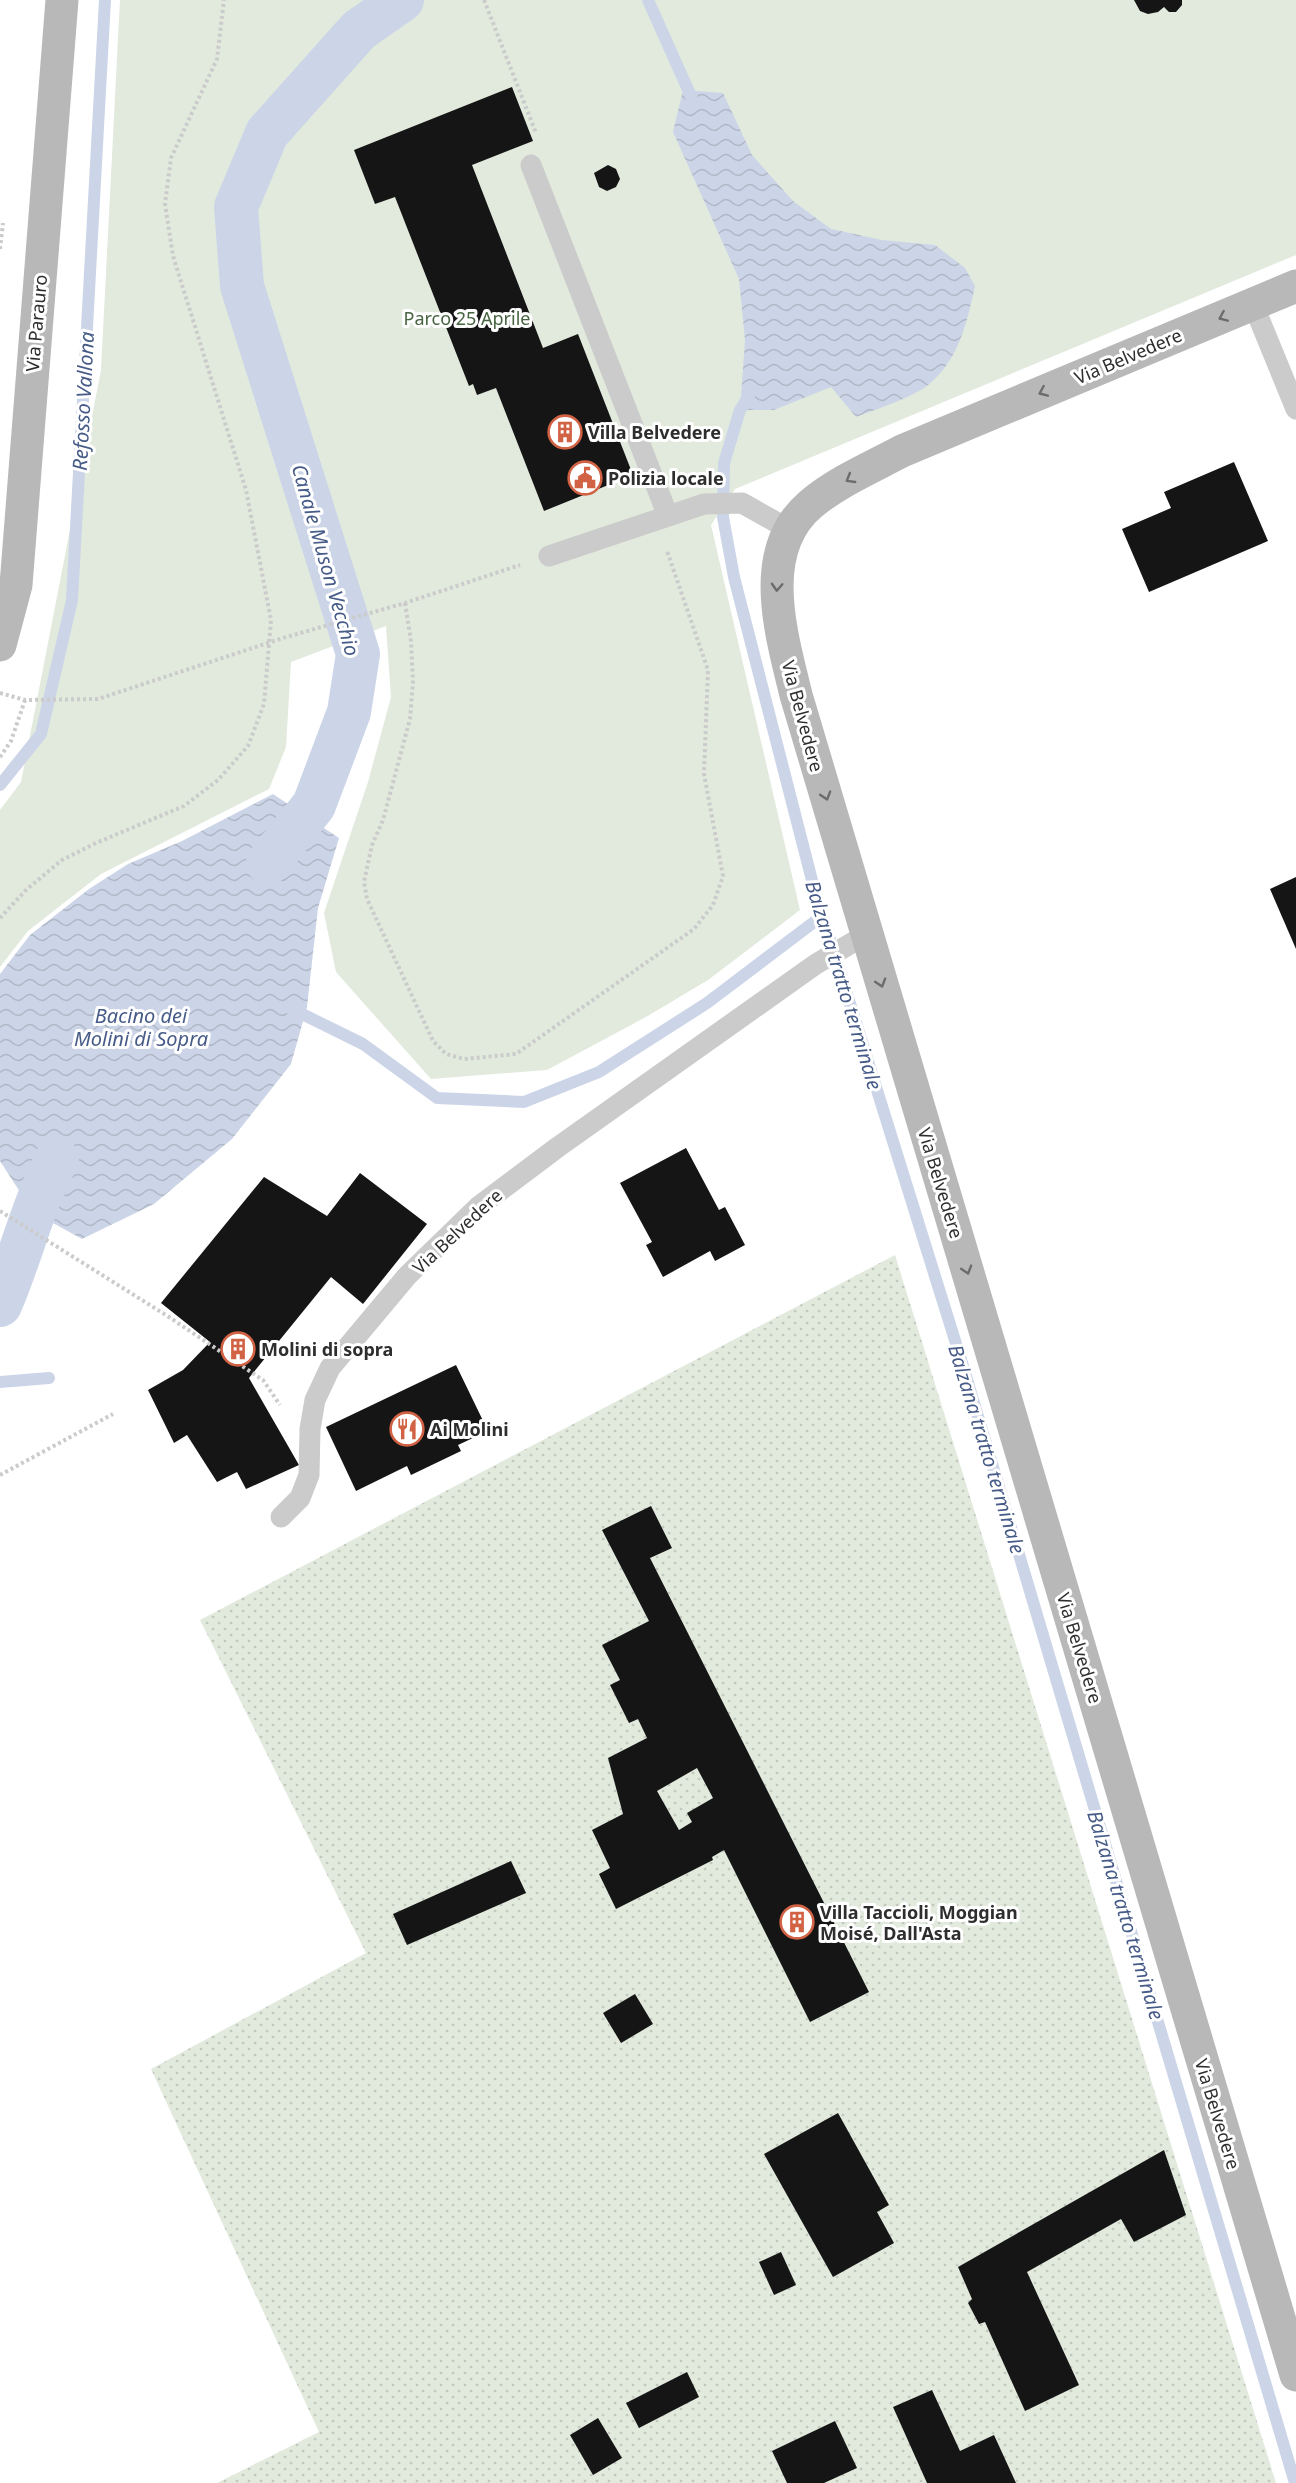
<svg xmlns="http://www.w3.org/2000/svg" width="1296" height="2483" font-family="'Noto Sans',sans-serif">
	<defs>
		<pattern id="garden-dots" width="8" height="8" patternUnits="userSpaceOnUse" patternTransform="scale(1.5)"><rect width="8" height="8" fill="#e1eadd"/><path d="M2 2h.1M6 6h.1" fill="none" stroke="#c1c9be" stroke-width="1.8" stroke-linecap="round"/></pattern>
		<pattern id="water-waves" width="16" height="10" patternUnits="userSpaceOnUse" patternTransform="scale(1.5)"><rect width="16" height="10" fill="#ccd5e7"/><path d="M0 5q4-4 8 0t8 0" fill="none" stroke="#b0b7c6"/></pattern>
	</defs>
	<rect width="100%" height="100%" fill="#fff"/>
	<polygon fill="#e1eadd" points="120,0 1296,0 1296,255 735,489 711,525 800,910 708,980 646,1017 547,1070 431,1079 336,972 324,913 368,782 391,697 386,626 291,662 286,747 269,789 101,874 28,931 0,967 0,810 21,782 101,370"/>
	<polygon fill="url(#garden-dots)" points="895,1255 1276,2483 217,2483 319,2432 151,2069 366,1953 200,1620"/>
	<g fill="url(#water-waves)">
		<path d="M 683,90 L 723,93 L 752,155 L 793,201 L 831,229 L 882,240 L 935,245 L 965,268 L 975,286 C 967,322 959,360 928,385 C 912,398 876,409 856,417 L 831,387 L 774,410 L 740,410 L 745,340 L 739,279 L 673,132 Z"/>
		<polygon points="273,794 339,838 318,908 307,1007 291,1064 232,1139 154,1204 82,1239 33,1212 0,1161 0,974 30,935 89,889 128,864 182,841"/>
	</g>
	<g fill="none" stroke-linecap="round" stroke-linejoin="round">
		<g stroke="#ccd5e7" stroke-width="12">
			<polyline points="648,0 694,103"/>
			<polyline points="749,396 740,410 724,463 723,517 734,577 814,888 963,1366 1295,2483"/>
			<polyline points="0,785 41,734 72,600 105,0"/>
			<polyline points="290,1008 363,1044 437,1098 524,1102 599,1072 707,1003 822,916"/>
			<polyline points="0,1382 49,1378"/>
		</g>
		<g stroke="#ccd5e7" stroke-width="44">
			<polyline points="268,863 314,805 349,712 358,654 242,286 236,207 267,133 359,30 402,0"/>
			<path d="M 0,1305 C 21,1257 32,1206 57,1159"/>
		</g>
	</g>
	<g fill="#151515" fill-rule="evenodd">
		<polygon points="1134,0 1182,0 1182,5 1176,12 1169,12 1164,7 1158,12 1148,14 1140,11"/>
		<polygon points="512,87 533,141 472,165 543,348 578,334 633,475 544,511 496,388 477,395 473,384 469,386 395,197 375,204 354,150"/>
		<polygon points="608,165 616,169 620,179 616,187 607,191 599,187 594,173"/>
		<polygon points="1234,462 1268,541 1149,592 1122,529 1171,508 1164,492"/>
		<polygon points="1296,877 1296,949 1270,889"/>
		<polygon points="686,1148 719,1210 725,1207 745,1245 715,1261 710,1251 663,1277 646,1245 652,1242 620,1183"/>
		<polygon points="360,1173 427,1224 363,1304 331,1277 249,1378 299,1465 246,1489 237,1472 217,1482 187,1435 174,1443 148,1390 183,1370 210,1342 161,1303 264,1177 327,1216"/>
		<polygon points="456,1365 488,1431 458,1445 461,1451 411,1475 407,1466 356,1491 326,1427"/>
		<path d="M 651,1506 L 672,1548 L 650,1558 L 869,1992 L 810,2022 L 724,1850 L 712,1857 L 713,1860 L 616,1909 L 599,1874 L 610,1868 L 592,1830 L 623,1814 L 608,1758 L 647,1738 L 638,1719 L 629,1723 L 610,1685 L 620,1680 L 602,1645 L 649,1621 L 602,1530 ZM 697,1768 L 713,1798 L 687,1813 L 692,1822 L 679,1830 L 657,1791 Z"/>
		<polygon points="511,1861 526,1893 407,1945 393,1914"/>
		<polygon points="635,1994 653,2024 621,2043 603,2013"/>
		<polygon points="838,2113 889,2205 877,2212 894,2243 833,2277 764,2154"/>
		<polygon points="1164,2150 1186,2215 1134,2242 1121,2219 1027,2272 1079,2385 1025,2411 985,2322 979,2324 968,2303 972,2299 958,2267"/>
		<polygon points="781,2252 796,2285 774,2295 759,2262"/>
		<polygon points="687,2372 699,2397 639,2428 626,2403"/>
		<polygon points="932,2390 960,2451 994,2435 1016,2483 927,2483 893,2407"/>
		<polygon points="598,2418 622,2458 593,2475 570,2435"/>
		<polygon points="835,2421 857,2468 824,2483 787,2483 772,2451"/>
	</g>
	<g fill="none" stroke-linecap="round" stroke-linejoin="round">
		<g stroke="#cbcbcb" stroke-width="4" stroke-dasharray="3 3" stroke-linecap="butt">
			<polyline points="484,0 536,133"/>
			<polyline points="0,249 3,223"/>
			<polyline points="405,603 411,641 413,682 410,719 383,820 372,845 364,882 367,899 433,1041 446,1054 464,1059 516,1054 694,929 713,905 723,876 704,774 708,670 667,551"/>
			<polyline points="0,693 25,700 98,699 283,638 405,603 520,565"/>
			<polyline points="0,757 11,741 25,700"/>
			<polyline points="0,918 26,890 62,860 96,843 184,806 218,780 248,746 264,704 271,620 246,490 173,256 165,204 171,158 217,59 224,0"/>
			<polyline points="0,1211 169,1317 263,1380 280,1405"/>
			<polyline points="0,1475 113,1414"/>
		</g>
		<g stroke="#cbcbcb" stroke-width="21">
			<polyline points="531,165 668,516"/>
			<polyline points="1253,304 1296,409"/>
			<polyline points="549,556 704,504 742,503 790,530"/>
			<polyline points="281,1517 300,1498 309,1475 310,1429 315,1400 330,1368 407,1276 478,1207 558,1147 816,964 867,934"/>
		</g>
		<g stroke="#b8b8b8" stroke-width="33">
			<path d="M 1296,286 L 902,451 C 872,467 837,482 811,504 C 755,551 782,636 796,695 L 1296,2375"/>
			<polyline points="0,645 16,585 62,0"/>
		</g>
	</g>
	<defs><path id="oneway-chevron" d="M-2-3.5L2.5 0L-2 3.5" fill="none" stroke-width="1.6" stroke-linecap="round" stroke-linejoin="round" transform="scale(1.5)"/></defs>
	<g stroke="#6c6c6c">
		<use href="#oneway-chevron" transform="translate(1223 317) rotate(157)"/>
		<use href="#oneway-chevron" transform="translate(1043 392) rotate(157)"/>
		<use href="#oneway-chevron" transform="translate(850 479) rotate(149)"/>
		<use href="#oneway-chevron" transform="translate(777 587) rotate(93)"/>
		<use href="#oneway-chevron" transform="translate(826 796) rotate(73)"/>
		<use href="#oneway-chevron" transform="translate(881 983) rotate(73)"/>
		<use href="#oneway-chevron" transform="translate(967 1270) rotate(73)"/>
	</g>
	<defs>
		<g id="building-ring" transform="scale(1.725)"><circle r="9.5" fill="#fff" stroke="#d16244" stroke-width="1.5"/><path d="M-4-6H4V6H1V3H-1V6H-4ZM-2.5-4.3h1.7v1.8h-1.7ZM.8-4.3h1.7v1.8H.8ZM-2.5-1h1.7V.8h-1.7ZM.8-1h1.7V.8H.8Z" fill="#d16244"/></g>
		<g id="civic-ring" transform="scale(1.725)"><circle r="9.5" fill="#fff" stroke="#d16244" stroke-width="1.5"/><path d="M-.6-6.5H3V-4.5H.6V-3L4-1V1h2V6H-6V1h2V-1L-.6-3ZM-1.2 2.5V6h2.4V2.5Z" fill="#d16244"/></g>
		<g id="restaurant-ring" transform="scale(1.725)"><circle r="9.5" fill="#fff" stroke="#d16244" stroke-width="1.5"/><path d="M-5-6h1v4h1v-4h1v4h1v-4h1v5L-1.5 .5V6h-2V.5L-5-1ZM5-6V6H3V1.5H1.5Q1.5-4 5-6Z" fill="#d16244"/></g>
	</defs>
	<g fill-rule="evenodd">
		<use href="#building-ring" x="565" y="432"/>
		<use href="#civic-ring" x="585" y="478"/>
		<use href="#building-ring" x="238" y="1349"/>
		<use href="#restaurant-ring" x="407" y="1429"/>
		<use href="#building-ring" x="797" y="1922"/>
	</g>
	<g text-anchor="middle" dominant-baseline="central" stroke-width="6" stroke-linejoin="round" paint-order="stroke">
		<g font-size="18" fill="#476541" stroke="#fff">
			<text x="467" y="318">Parco 25 Aprile</text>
		</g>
		<g font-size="18" fill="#2e2e2e" stroke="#fff">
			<text transform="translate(36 323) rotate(-85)">Via Parauro</text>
			<text transform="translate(1128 356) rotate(-23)">Via Belvedere</text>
			<text transform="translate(803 716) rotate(75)">Via Belvedere</text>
			<text transform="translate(941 1183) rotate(73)">Via Belvedere</text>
			<text transform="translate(457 1231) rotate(-43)">Via Belvedere</text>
			<text transform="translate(1080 1648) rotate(73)">Via Belvedere</text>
			<text transform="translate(1218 2114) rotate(73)">Via Belvedere</text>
		</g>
		<g font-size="18" font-weight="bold" fill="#2e2e2e" stroke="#fff" text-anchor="start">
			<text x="588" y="432">Villa Belvedere</text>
			<text x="608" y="478">Polizia locale</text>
			<text x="261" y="1349">Molini di sopra</text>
			<text x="430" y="1429">Ai Molini</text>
			<text x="820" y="1912">Villa Taccioli, Moggian<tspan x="820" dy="21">Moisé, Dall'Asta</tspan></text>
		</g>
		<g font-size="20" font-style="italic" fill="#465b87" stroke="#fff">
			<text transform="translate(83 401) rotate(-87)">Refosso Vallona</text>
			<text transform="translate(326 560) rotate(74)">Canale Muson Vecchio</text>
			<text transform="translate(844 985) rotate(73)">Balzana tratto terminale</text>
			<text x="141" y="1015">Bacino dei<tspan x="141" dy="23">Molini di Sopra</tspan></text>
			<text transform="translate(987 1449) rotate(73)">Balzana tratto terminale</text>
			<text transform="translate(1126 1915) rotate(73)">Balzana tratto terminale</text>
		</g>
	</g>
</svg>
